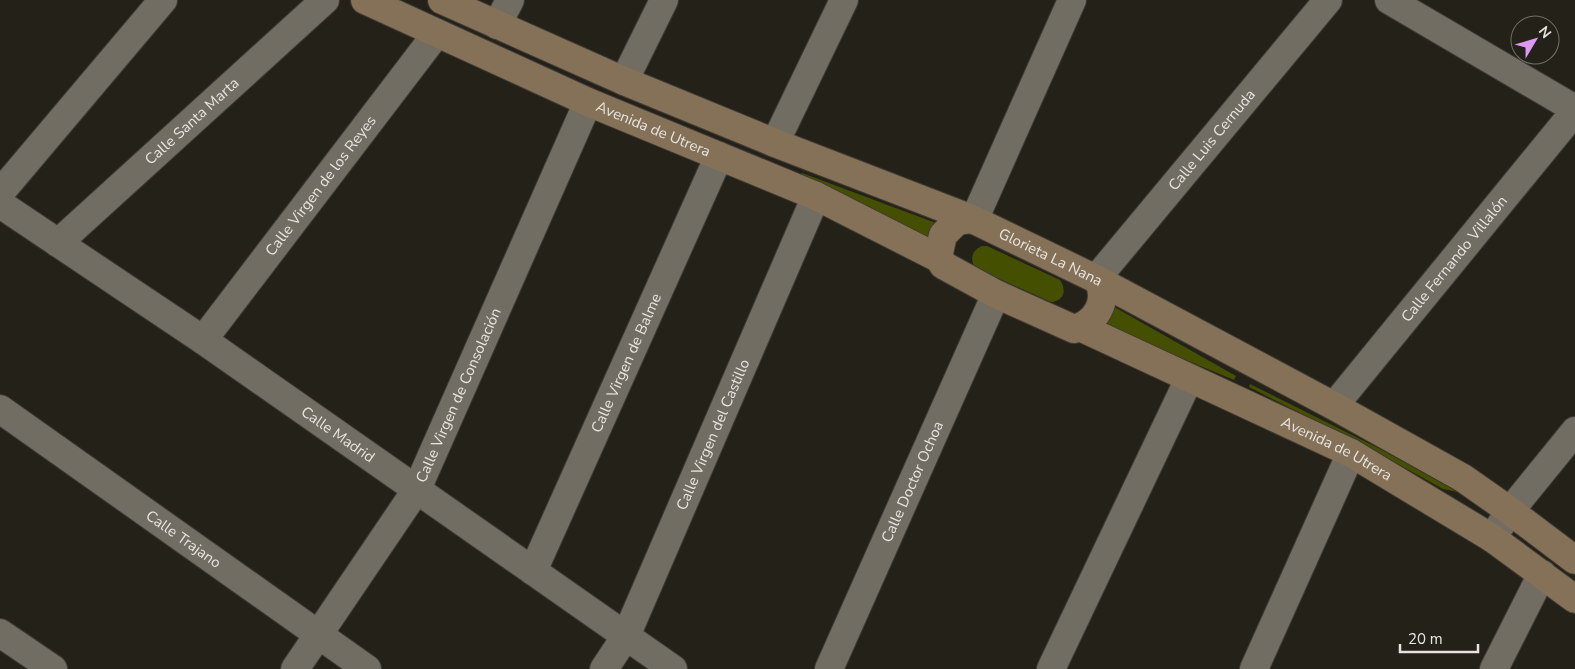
<svg xmlns="http://www.w3.org/2000/svg" width="1575" height="669" font-family="'Nunito Sans',sans-serif">
	<rect width="100%" height="100%" fill="#242119"/>
	<g fill="#454f02">
		<polygon points="802,173 936,223 926,241 800,179"/>
		<path d="M 982,246 L 987,246 L 1060,280 C 1067,290 1064,301 1051,302 L 975,268 C 970,259 971,251 982,246 Z"/>
		<polygon points="1109,304 1236,376 1234,380 1099,324"/>
		<polygon points="1250,384 1382,450 1458,492 1443,489 1380,454 1249,387"/>
	</g>
	<g fill="none" stroke-linecap="round" stroke-linejoin="round">
		<g stroke="#3e3b34" stroke-width="30">
			<g id="street">
				<polyline points="1389,0 1575,109"/>
				<polyline points="497,25 510,0"/>
				<polyline points="624,81 664,0"/>
				<polyline points="775,143 844,0"/>
				<polyline points="0,193 163,0"/>
				<path id="s1" d="M 0,204 L 203,340 L 673,669"/>
				<polyline points="974,220 1072,0"/>
				<path id="s2" d="M 58,243 L 325,0"/>
				<path id="s3" d="M 1096,279 L 1328,0"/>
				<path id="s4" d="M 203,340 L 437,33"/>
				<path id="s5" d="M 1334,406 L 1575,111"/>
				<path id="s6" d="M 0,409 L 367,669"/>
				<polyline points="1492,538 1510,511 1575,431"/>
				<path id="s7" d="M 533,571 L 719,156"/>
				<polyline points="0,633 53,669"/>
				<path id="s8" d="M 295,669 L 417,489 L 588,102"/>
				<path id="s9" d="M 604,669 L 626,636 L 816,196"/>
				<path id="s10" d="M 829,669 L 996,294"/>
				<polyline points="1051,669 1189,379"/>
				<polyline points="1254,669 1351,453"/>
				<polyline points="1494,669 1542,574"/>
			</g>
		</g>
		<g stroke="#3e3b34" stroke-width="30">
			<g id="secondary">
				<path id="s11" d="M 365,0 L 588,102 L 816,196 L 940,259"/>
				<path id="s12" d="M 442,0 L 624,81 L 775,143 L 972,219 L 1096,279 L 1334,406 L 1463,478 L 1510,511 L 1575,560"/>
				<path d="M 972,219 L 958,221 L 953,225 L 943,235 L 939,253 L 940,259 L 943,265 L 996,294 L 1074,329 C 1096,323 1109,301 1098,280"/>
				<path id="s13" d="M 1080,327 L 1351,453 L 1492,538 L 1575,599"/>
			</g>
		</g>
		<use href="#street" stroke="#716d63" stroke-width="28"/>
		<use href="#secondary" stroke="#847157" stroke-width="28"/>
	</g>
	<g text-anchor="middle" dominant-baseline="central" stroke-width="5" stroke-linejoin="round" paint-order="stroke">
		<g font-size="15" fill="#e7e4df" stroke="#242119">
			<text stroke="none"><textPath href="#s2" startOffset="181">Calle Santa Marta</textPath></text>
			<text stroke="none"><textPath href="#s11" startOffset="316">Avenida de Utrera</textPath></text>
			<text stroke="none"><textPath href="#s3" startOffset="181">Calle Luis Cernuda</textPath></text>
			<text stroke="none"><textPath href="#s4" startOffset="194">Calle Virgen de los Reyes</textPath></text>
			<text stroke="none"><textPath href="#s5" startOffset="190">Calle Fernando Villalón</textPath></text>
			<text stroke="none"><textPath href="#s12" startOffset="661">Glorieta La Nana</textPath></text>
			<text stroke="none"><textPath href="#s7" startOffset="228">Calle Virgen de Balme</textPath></text>
			<text stroke="none"><textPath href="#s8" startOffset="320">Calle Virgen de Consolación</textPath></text>
			<text stroke="none"><textPath href="#s1" startOffset="409">Calle Madrid</textPath></text>
			<text stroke="none"><textPath href="#s9" startOffset="259">Calle Virgen del Castillo</textPath></text>
			<text stroke="none"><textPath href="#s13" startOffset="284">Avenida de Utrera</textPath></text>
			<text stroke="none"><textPath href="#s10" startOffset="205">Calle Doctor Ochoa</textPath></text>
			<text stroke="none"><textPath href="#s6" startOffset="225">Calle Trajano</textPath></text>
		</g>
	</g>
	<g transform="translate(1535 40) rotate(52)"><circle r="24" fill="#242119" stroke="#726f68"/>
	<path d="M0-4L9 19L0 12L-9 19Z" fill="#dc99f4"/>
	<text y="-8" font-size="14" font-weight="bold" text-anchor="middle" fill="#e7e4df">N</text>
	</g>
	<path d="M1400 644v8h78v-8" fill="none" stroke="#e7e4df" stroke-width="2.5"/>
	<text x="1408" y="644" font-size="15" fill="#e7e4df" stroke="#242119" stroke-width="4" paint-order="stroke">20 m</text>
</svg>
